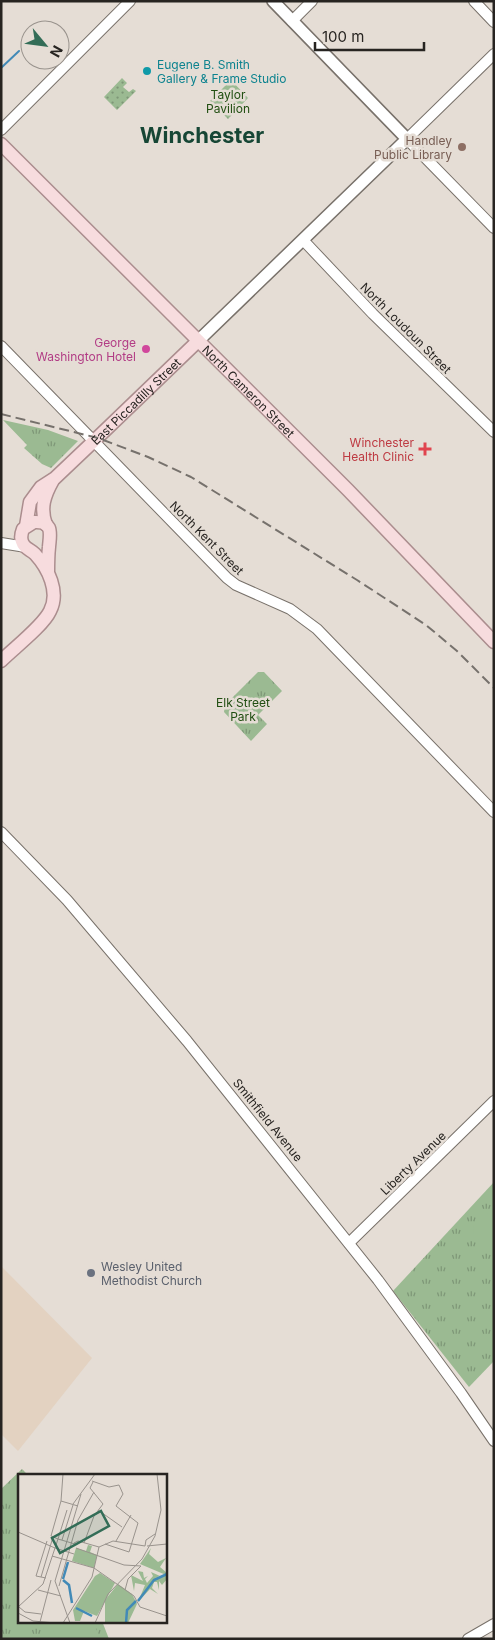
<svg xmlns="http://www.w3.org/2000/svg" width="495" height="1640" font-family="Inter,sans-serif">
	<defs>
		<pattern id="grass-dots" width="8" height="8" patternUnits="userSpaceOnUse" patternTransform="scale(1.25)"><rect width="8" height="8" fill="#9bba92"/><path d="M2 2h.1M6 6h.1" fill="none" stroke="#7e9777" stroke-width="1.8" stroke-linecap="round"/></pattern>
		<pattern id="park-tufts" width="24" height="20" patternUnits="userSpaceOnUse" patternTransform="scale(1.25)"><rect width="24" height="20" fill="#9bba92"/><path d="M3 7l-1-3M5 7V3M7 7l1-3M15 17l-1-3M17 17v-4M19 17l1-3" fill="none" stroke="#7e9777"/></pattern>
	</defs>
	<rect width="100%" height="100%" fill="#e5ddd5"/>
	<polygon fill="#e3d2c1" points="1,1266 92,1358 18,1451 1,1434"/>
	<polygon fill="url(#grass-dots)" points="122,78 127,83 123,87 129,92 133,89 136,91 117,110 104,97"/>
	<g fill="url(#park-tufts)">
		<polygon points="231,80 248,98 228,119 210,101"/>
		<polygon points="3,420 48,430 78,441 51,468 42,464 24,448 27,445"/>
		<polygon points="258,672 264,672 282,691 258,715 267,724 251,741 224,712 225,705"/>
		<polygon points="494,1182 494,1361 469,1387 393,1291"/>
		<polygon points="22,1469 28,1475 19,1475 19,1621 102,1621 109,1639 1,1639 1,1489"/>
	</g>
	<g fill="#9bba92">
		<polygon points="494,1208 494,1258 473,1233 474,1225"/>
		<polygon points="49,1621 93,1621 100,1638 57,1639"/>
	</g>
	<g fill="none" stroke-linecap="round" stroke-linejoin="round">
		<polyline stroke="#428ab7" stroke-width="2" points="1,68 19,51"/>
		<g stroke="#78716a" stroke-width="12">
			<g id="tertiary">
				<polyline points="474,1 494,22"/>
				<polyline points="292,21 312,1"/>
				<polyline points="494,54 407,139 494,228"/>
				<polyline points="1,130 130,1"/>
				<polyline points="303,240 373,314 494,432"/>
				<polyline points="1,346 227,578 236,585 290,609 317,629 494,812"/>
				<polyline points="1,543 26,547"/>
				<polyline points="1,832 67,900 187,1041 378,1280 461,1393 494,1441"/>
				<polyline points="349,1243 494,1101"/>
				<polyline points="468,1639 494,1624"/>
			</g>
		</g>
		<g stroke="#78716a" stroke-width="14">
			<polyline id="secondary" points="198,341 407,139 273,1"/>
		</g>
		<g stroke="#ab8d8e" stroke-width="15">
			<g id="primary">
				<path id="s1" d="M 1,144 L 348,490 L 494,642"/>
				<path d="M 46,525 C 40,508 44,496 53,480"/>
				<path id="s2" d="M 26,526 L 30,502 L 41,487 L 55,478 L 94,441 L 198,341"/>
				<path d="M 1,661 C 14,648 43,626 50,611 C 60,592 48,568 35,554 C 31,550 26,549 23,544 C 20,539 21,534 23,529 L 34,522 C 54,521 50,534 49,547 C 48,556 48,564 48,573"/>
			</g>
		</g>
		<use href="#tertiary" stroke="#fff" stroke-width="10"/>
		<use href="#secondary" stroke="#fff" stroke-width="11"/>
		<use href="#primary" stroke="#f7dcde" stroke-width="12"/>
		<polyline stroke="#76716c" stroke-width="2" stroke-dasharray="10 5" stroke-linecap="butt" points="1,414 98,438 148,457 191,477 357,580 426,625 457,651 494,688"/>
	</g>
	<circle fill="#0f9aa8" stroke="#e5ddd5" stroke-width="2" cx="147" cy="71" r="5"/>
	<circle fill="#8d6e63" stroke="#e5ddd5" stroke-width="2" cx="462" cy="147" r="5"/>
	<circle fill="#d1479c" stroke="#e5ddd5" stroke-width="2" cx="146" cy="349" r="5"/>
	<path fill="#e0444e" stroke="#e5ddd5" stroke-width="2" d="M422.5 441.5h5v5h5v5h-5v5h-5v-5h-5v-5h5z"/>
	<circle fill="#6b7280" stroke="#e5ddd5" stroke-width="2" cx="91" cy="1273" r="5"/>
	<g text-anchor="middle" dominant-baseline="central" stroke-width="5" stroke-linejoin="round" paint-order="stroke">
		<g font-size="12" fill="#0d838f" stroke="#e5ddd5" text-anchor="start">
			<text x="157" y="64">Eugene B. Smith<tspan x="157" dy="14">Gallery &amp; Frame Studio</tspan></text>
		</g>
		<g font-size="12" fill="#204e11" stroke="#e5ddd5">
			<text x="228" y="94">Taylor<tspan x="228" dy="14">Pavilion</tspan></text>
			<text x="243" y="702">Elk Street<tspan x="243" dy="14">Park</tspan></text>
		</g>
		<g font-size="12" fill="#785e54" stroke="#e5ddd5" text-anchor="end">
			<text x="452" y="140">Handley<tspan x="452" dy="14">Public Library</tspan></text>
		</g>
		<g font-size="12" fill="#272421" stroke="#e5ddd5">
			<text transform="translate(406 328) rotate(45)">North Loudoun Street</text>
			<text stroke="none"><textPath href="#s1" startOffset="350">North Cameron Street</textPath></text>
			<text stroke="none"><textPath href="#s2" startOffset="171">East Piccadilly Street</textPath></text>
			<text transform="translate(207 538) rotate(45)">North Kent Street</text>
			<text transform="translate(268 1120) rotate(51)">Smithfield Avenue</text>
			<text transform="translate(413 1163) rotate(-44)">Liberty Avenue</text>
		</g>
		<g font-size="12" fill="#b23c85" stroke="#e5ddd5" text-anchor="end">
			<text x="136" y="342">George<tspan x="136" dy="14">Washington Hotel</tspan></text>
		</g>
		<g font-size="12" fill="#be3a42" stroke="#e5ddd5" text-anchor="end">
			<text x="414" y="442">Winchester<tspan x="414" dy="14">Health Clinic</tspan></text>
		</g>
		<g font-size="12" fill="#5b616d" stroke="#e5ddd5" text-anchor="start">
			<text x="101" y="1266">Wesley United<tspan x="101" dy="14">Methodist Church</tspan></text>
		</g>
		<g font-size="22" font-weight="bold" fill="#164635" stroke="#e5ddd5">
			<text x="202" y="135">Winchester</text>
		</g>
	</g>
	<g transform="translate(18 1474)">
		<rect width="149" height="149" fill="#e5ddd5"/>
		<path d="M 100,110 L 114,120 L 119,130 L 110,149 L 87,149 L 87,126 Z" fill="#9bba92"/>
		<path d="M 133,74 L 131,80 L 140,88 L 148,84 L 142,93 L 149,99 L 149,105 L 144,111 L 141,107 L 141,116 L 139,108 L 136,108 L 134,114 L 140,120 L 132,115 L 120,128 L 127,111 L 117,109 L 116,117 L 113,101 L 125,107 L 120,97 L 125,98 L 126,104 L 130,102 L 127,105 L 129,109 L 135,102 L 133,98 L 142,102 L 137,104 L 148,101 L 122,90 Z" fill="#9bba92"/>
		<path d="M 70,71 L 74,72 L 72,78 L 79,81 L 76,94 L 54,87 L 58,74 L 68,77 Z" fill="#9bba92"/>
		<path d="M 82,99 L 97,109 L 79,142 L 66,137 L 62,147 L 57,147 L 55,136 L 77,102 Z" fill="#9bba92"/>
		<path fill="none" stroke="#428ab7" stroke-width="2.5" d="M 45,105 L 50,88M 45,106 L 51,111 L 54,129M 120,127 L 136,106 L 149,100M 58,134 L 74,142M 108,149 L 109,136 L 118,127"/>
		<path fill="none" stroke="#99938d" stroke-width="1" d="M 45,0 L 43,27 L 60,32M 74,7 L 91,13 L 101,11 L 105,20 L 98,32 L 120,49 L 111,78 L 87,70M 43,27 L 33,62 L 40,65 L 49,36M 55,30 L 77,0M 80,36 L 104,53M 0,58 L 37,74M 44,66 L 55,31M 98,67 L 113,41M 56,69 L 60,67 L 81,73 L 95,67 L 127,72M 66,69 L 76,42 L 85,30 L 72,14 L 75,8M 127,72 L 128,66 L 137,60M 129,72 L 149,70M 37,74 L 56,80M 58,74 L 106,91 L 123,92M 34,82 L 76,94 L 116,122 L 122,133 L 149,142M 23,103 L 35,63M 28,104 L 18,102 L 29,67M 37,107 L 63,20M 37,107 L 52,149M 41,112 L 60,46 L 76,18M 20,116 L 43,122M 107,116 L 110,105 L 123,92M 0,133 L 25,110 L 40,65 L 57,70M 1,133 L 7,138 L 23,140M 0,139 L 15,147 L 38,149M 22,148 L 33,106M 45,149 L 74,103 L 81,73M 77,149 L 90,120 L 124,85 L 137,62 L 143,36 L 139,0"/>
		<path fill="#336d57" fill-opacity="0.15" stroke="#336d57" stroke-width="2.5" d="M 83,37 L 91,52 L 42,79 L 34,64 Z"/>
		<rect width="149" height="149" fill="none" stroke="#272421" stroke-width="2.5"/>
	</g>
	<rect width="495" height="1640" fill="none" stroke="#272421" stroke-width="5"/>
	<g transform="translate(45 45) rotate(119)"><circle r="24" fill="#e5ddd5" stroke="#99938d"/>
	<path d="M0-4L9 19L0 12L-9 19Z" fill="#336d57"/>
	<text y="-8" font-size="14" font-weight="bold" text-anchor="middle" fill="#272421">N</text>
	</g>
	<path d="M315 42v8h109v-8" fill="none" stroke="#272421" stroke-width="2.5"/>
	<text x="322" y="42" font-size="15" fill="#272421" stroke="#e5ddd5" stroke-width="4" paint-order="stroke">100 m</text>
</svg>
